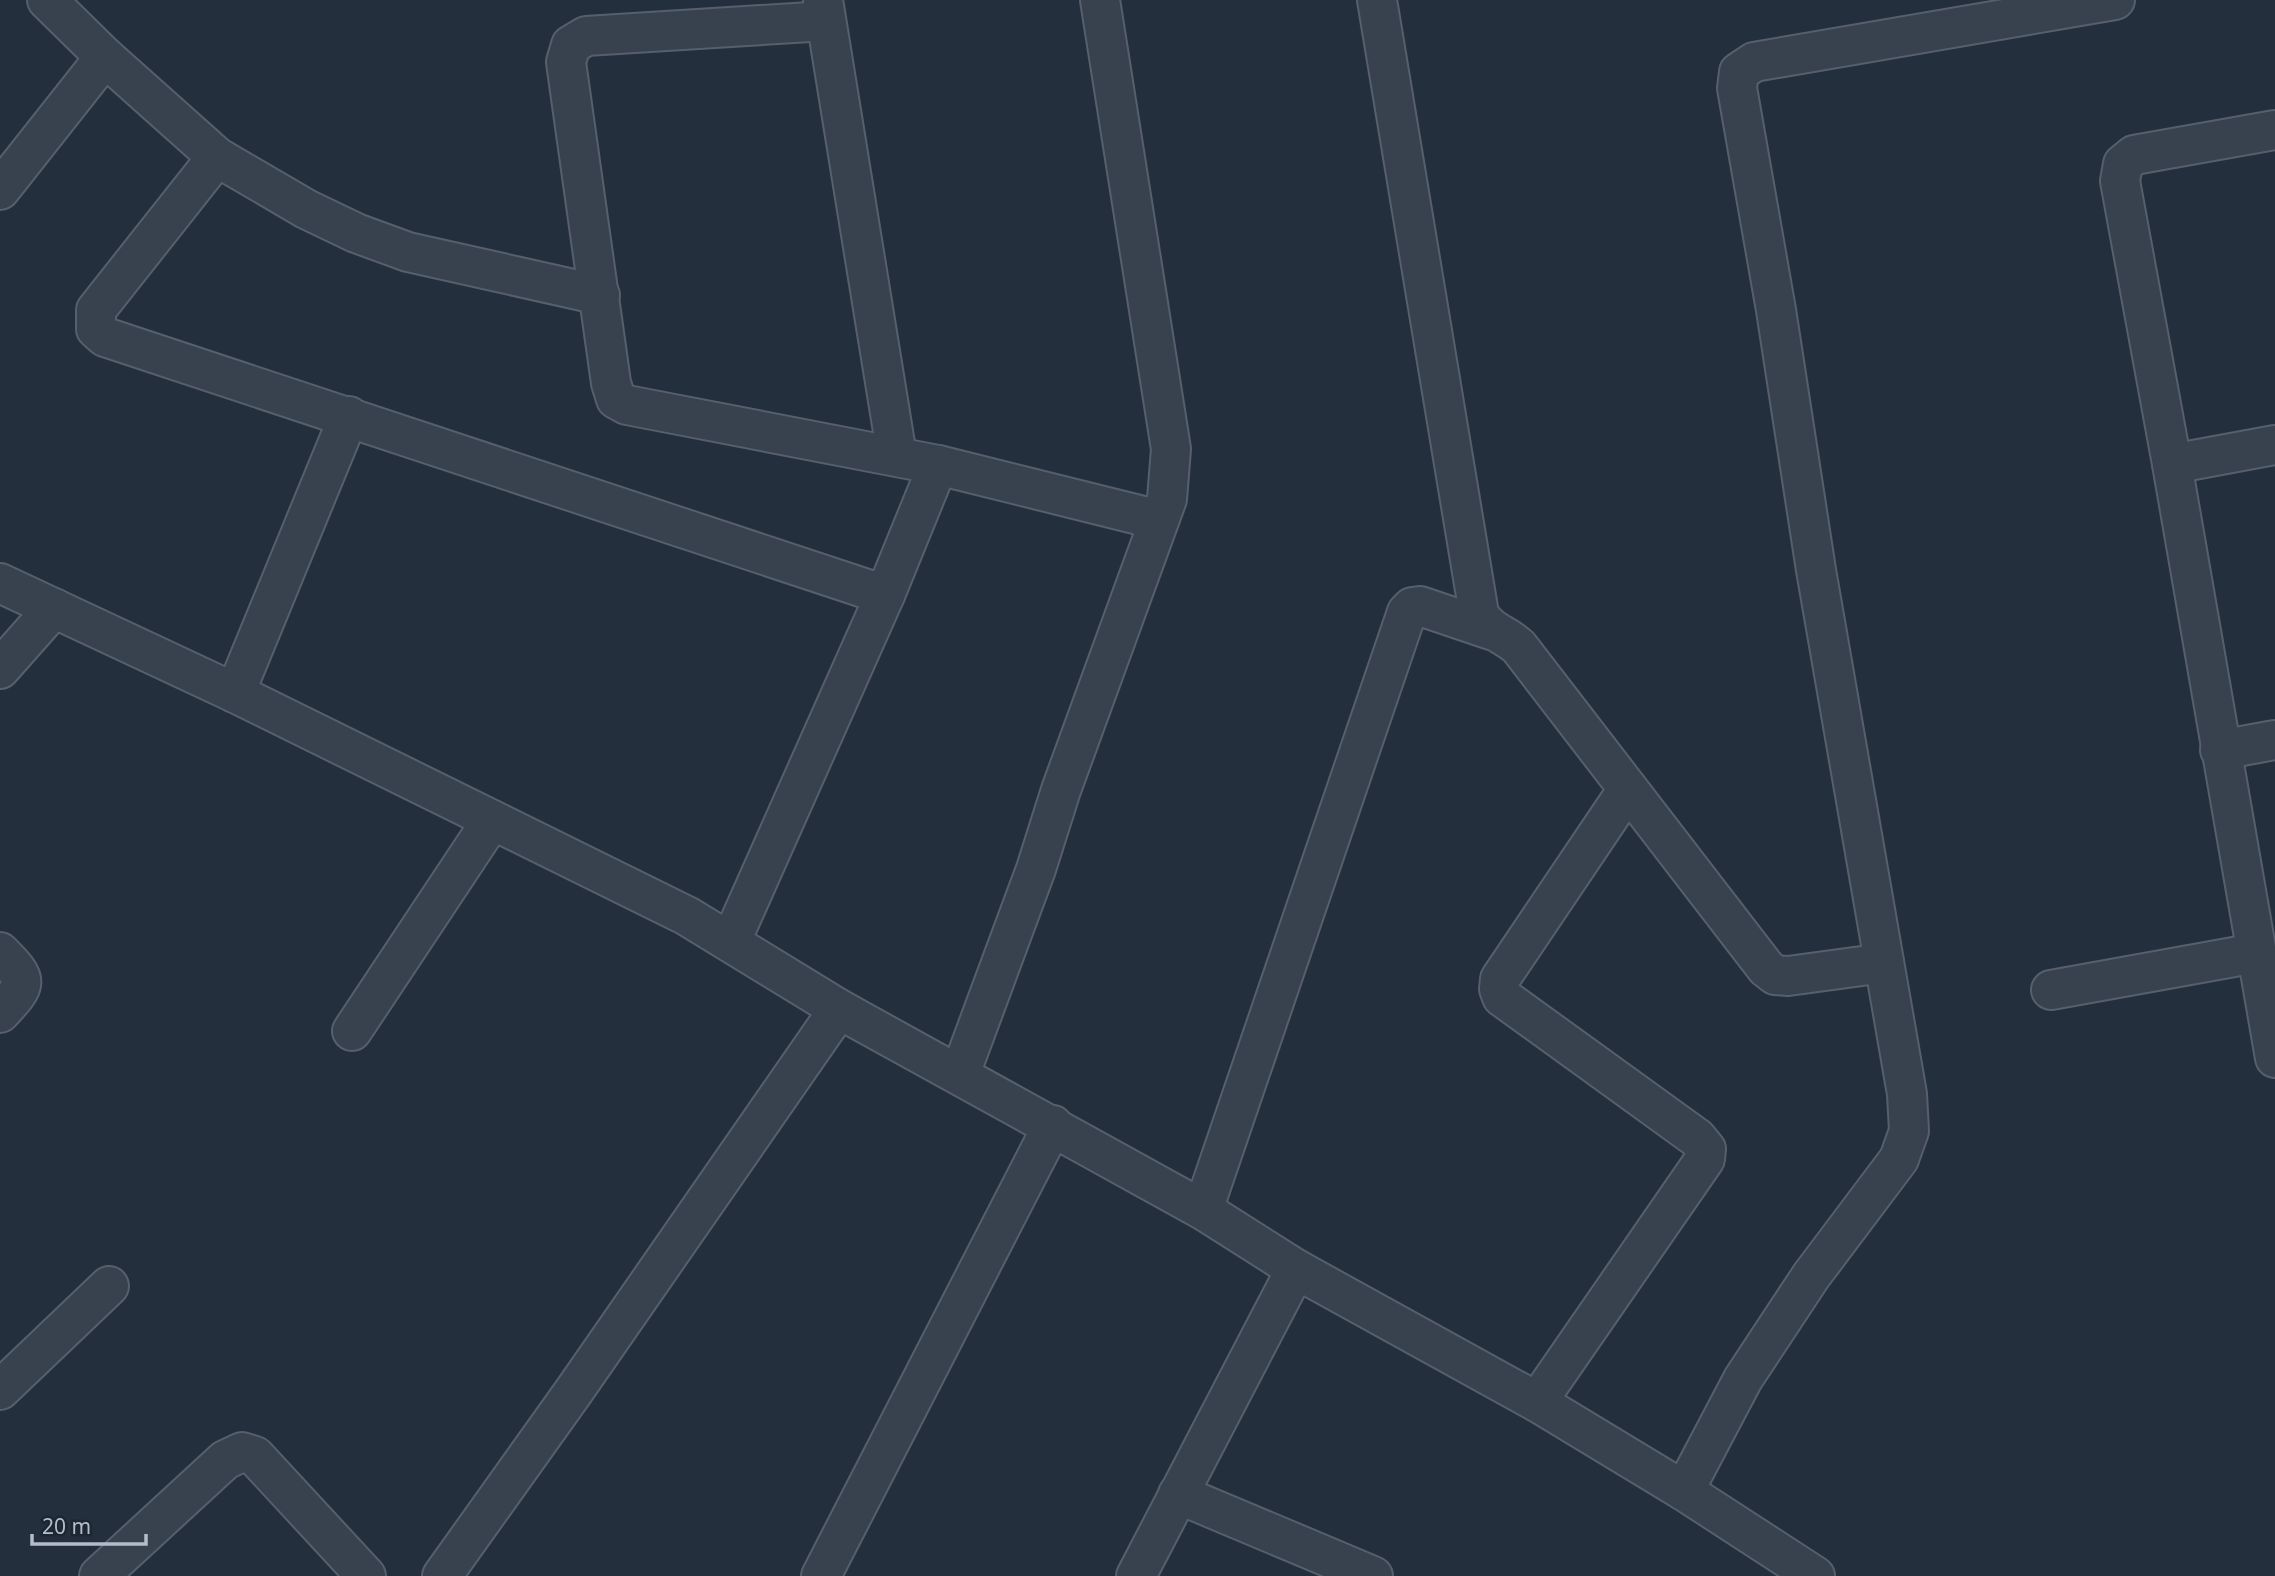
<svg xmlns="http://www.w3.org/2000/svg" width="2275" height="1576" font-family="'Noto Sans',sans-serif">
	<rect width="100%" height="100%" fill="#242f3e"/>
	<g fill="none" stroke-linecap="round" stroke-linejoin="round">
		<g stroke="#565f6c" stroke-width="42">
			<g id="minor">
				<polyline points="47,0 105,57 217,157 306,209 356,233 408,252 600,295"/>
				<polyline points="823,0 897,456"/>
				<path d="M 1377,0 L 1479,614 C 1490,633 1504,633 1519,647 L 1766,968 L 1775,975 L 1788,976 L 1884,963"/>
				<polyline points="826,21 586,36 571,45 566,62 611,383 616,399 627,405 938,465 1159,520"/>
				<polyline points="2275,130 2134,155 2123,164 2120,181 2172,464 2275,1058"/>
				<polyline points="217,157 96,310 96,329 105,337 885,595"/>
				<polyline points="0,190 105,57"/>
				<polyline points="2172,464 2275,445"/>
				<polyline points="0,583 235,693 687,916 839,1009 1203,1210 1296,1269 1537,1402 1684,1491 1815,1576"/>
				<polyline points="0,669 54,608"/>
				<polyline points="235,693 349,416"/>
				<polyline points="2220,750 2275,740"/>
				<polyline points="731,941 885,595 938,465"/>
				<path d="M 0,952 C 29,981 28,983 0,1013"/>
				<polyline points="2051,990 2256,953"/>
				<polyline points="352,1031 492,820"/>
				<polyline points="960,1074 1036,869 1061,790 1167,499 1171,449 1100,0"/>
				<polyline points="1203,1210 1407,612 1412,607 1420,606 1491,630"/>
				<polyline points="0,1390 109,1286"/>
				<polyline points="1537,1402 1705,1159 1706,1149 1697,1138 1502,997 1499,989 1500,979 1628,789"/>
				<polyline points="1684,1491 1743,1379 1811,1276 1899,1159 1909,1131 1907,1094 1816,570 1776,310 1737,88 1739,72 1754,62 2115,0"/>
				<polyline points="1178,1494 1373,1576"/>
				<polyline points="99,1576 225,1460 242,1452 255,1456 366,1576"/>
				<polyline points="442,1576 574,1391 839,1009"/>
				<polyline points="821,1576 1053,1125"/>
				<polyline points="1136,1576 1296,1269"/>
			</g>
		</g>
		<use href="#minor" stroke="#38414e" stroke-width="38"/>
	</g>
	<path d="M32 1534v10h114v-10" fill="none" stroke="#b4bcc9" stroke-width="3.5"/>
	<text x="42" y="1534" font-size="21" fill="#b4bcc9" stroke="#1d2633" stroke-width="5" paint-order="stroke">20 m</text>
</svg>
